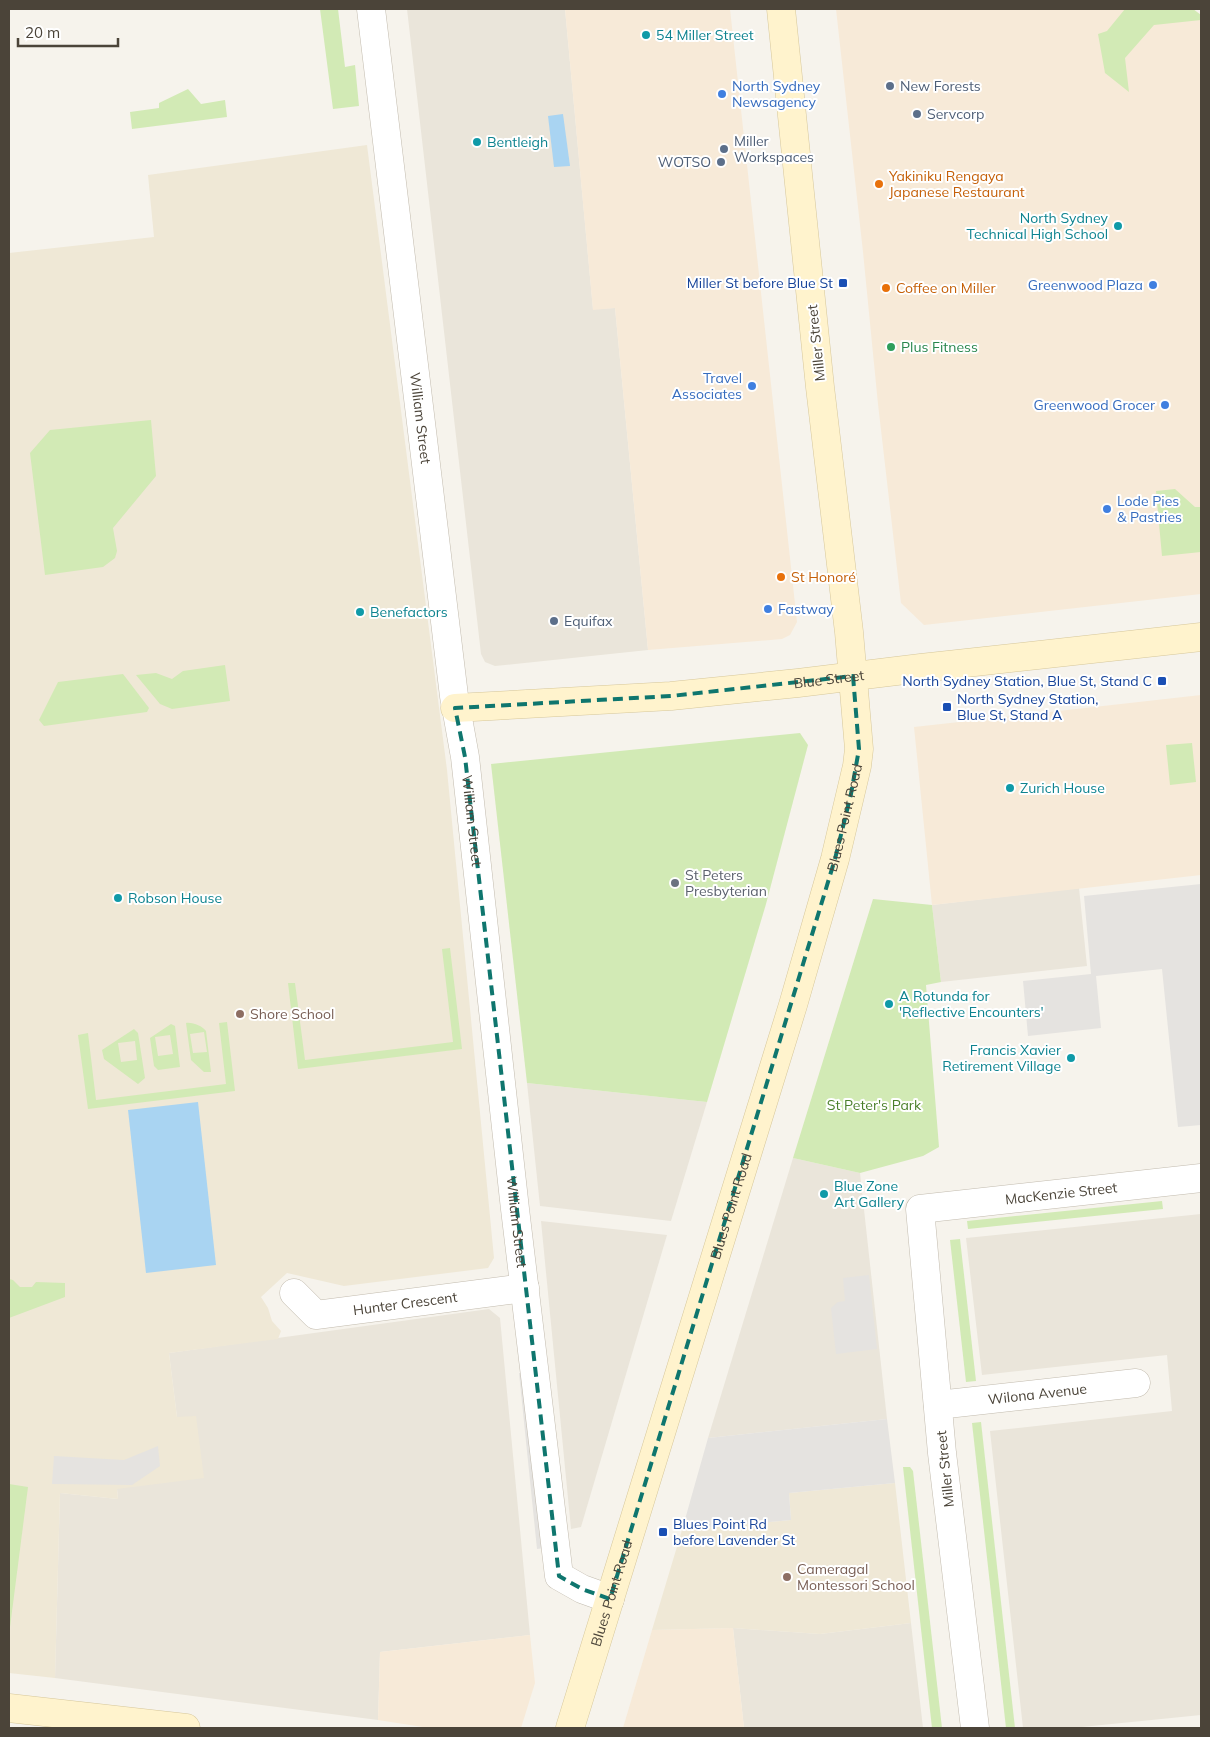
<svg xmlns="http://www.w3.org/2000/svg" width="1210" height="1737" font-family="Mulish,sans-serif">
	<rect width="100%" height="100%" fill="#f6f3ec"/>
	<g fill="#eae5da">
		<polygon points="407,9 565,9 593,309 615,308 648,650 495,666 485,662 481,654"/>
		<polygon points="1079,888 1087,966 941,982 932,905"/>
		<polygon points="527,1083 707,1102 671,1221 540,1206"/>
		<polygon points="793,1158 860,1173 887,1419 708,1438"/>
		<polygon points="1201,1214 1201,1715 1072,1728 1023,1728 990,1431 1172,1411 1167,1355 982,1375 966,1238"/>
		<polygon points="541,1221 667,1235 581,1527 571,1529"/>
		<polygon points="489,1309 500,1318 530,1635 380,1652 378,1720 55,1678 60,1493 118,1499 117,1489 177,1417 169,1353"/>
		<polygon points="911,1623 923,1728 744,1728 733,1628 820,1634"/>
	</g>
	<g fill="#f7ead8">
		<polygon points="565,9 730,9 797,622 790,635 782,639 648,650 615,308 593,310"/>
		<polygon points="836,9 1193,9 1201,15 1201,594 924,625 901,603 878,404 863,252"/>
		<polygon points="1201,695 1201,875 932,905 914,727"/>
		<polygon points="733,1628 744,1728 623,1728 652,1630"/>
		<polygon points="530,1635 535,1683 521,1728 429,1728 378,1720 380,1652"/>
	</g>
	<g fill="#efe8d6">
		<polygon points="367,145 447,770 494,1258 488,1268 344,1286 287,1273 261,1297 268,1308 272,1321 281,1331 278,1339 169,1353 177,1417 196,1416 204,1478 117,1489 118,1499 60,1493 55,1678 9,1673 9,253 154,237 148,175"/>
		<polygon points="895,1483 911,1623 820,1634 733,1628 652,1630 682,1530 791,1520 789,1493"/>
	</g>
	<g fill="#d2eab5" fill-rule="evenodd">
		<polygon points="320,9 338,9 345,67 355,65 359,106 333,109"/>
		<polygon points="1125,9 1193,9 1201,15 1201,20 1154,25 1125,58 1129,92 1105,73 1098,34 1107,31"/>
		<polygon points="188,89 201,104 225,100 227,117 132,129 130,112 159,108 159,103"/>
		<polygon points="151,420 156,476 113,528 117,551 115,558 103,567 45,575 30,453 50,430"/>
		<polygon points="1175,489 1195,507 1201,507 1201,552 1162,556 1156,491"/>
		<polygon points="225,665 230,701 172,709 160,704 136,675 156,673 172,679 183,671"/>
		<polygon points="123,674 149,708 147,712 44,726 39,720 58,682"/>
		<polygon points="800,733 808,745 766,904 707,1102 527,1083 491,764"/>
		<polygon points="1192,743 1196,782 1170,785 1166,745"/>
		<polygon points="873,899 932,905 941,982 926,985 939,1147 923,1156 860,1173 793,1158"/>
		<polygon points="450,948 462,1049 298,1069 288,983 295,983 305,1060 453,1042 442,949"/>
		<polygon points="227,1022 235,1091 88,1109 78,1035 88,1033 96,1100 226,1084 219,1023"/>
		<path d="M 186,1023 C 193,1022 202,1026 206,1031 L 211,1072 L 204,1072 L 191,1060 ZM 204,1032 L 207,1052 L 193,1053 L 190,1034 Z"/>
		<path d="M 171,1024 L 175,1026 L 180,1067 L 158,1070 L 154,1066 L 150,1038 ZM 170,1035 L 173,1054 L 158,1056 L 155,1037 Z"/>
		<path d="M 134,1029 L 138,1033 L 145,1078 L 138,1084 L 104,1059 L 102,1050 ZM 135,1041 L 137,1060 L 121,1062 L 118,1043 Z"/>
		<polygon points="1162,1201 1163,1209 968,1229 967,1221"/>
		<polygon points="960,1239 976,1381 966,1382 950,1240"/>
		<polygon points="9,1279 13,1280 20,1287 32,1287 36,1282 65,1283 65,1297 9,1318"/>
		<polygon points="981,1422 1015,1728 1006,1728 972,1423"/>
		<polygon points="903,1467 910,1467 913,1471 942,1728 932,1728"/>
		<polygon points="9,1484 28,1487 9,1635"/>
	</g>
	<g fill="#e5e3e0">
		<polygon points="1201,884 1201,1125 1178,1127 1162,969 1096,976 1101,1028 1028,1036 1023,981 1091,974 1084,896"/>
		<polygon points="869,1275 877,1349 836,1354 831,1308 838,1302 845,1301 843,1278"/>
		<polygon points="519,1373 526,1373 545,1548 537,1549"/>
		<polygon points="887,1419 895,1483 789,1493 791,1520 682,1530 708,1438"/>
		<polygon points="158,1446 160,1466 132,1485 52,1484 54,1456 124,1460"/>
	</g>
	<g fill="#a9d4f2">
		<polygon points="563,114 570,166 554,167 548,116"/>
		<polygon points="198,1102 216,1265 146,1273 128,1110"/>
	</g>
	<g fill="none" stroke-linecap="round" stroke-linejoin="round">
		<g stroke="#c2bbae" stroke-width="29">
			<g id="street">
				<path id="s1" d="M 371,9 L 454,696 L 465,757 L 515,1209 L 559,1576 L 582,1589 L 610,1599"/>
				<path id="s2" d="M 294,1293 L 316,1315 L 525,1288"/>
				<path id="s3" d="M 938,1405 L 1136,1383"/>
				<path id="s4" d="M 975,1728 L 942,1453 L 920,1209 L 1201,1178"/>
			</g>
		</g>
		<g stroke="#d6c79b" stroke-width="29">
			<g id="secondary">
				<path id="s5" d="M 455,708 L 671,696 L 798,683 L 921,668 L 1201,637"/>
				<polyline points="9,1708 186,1728"/>
				<path id="s6" d="M 570,1728 L 793,1005 L 835,859 L 857,766 L 859,749 L 849,632 L 820,387 L 781,9"/>
			</g>
		</g>
		<use href="#street" stroke="#fff" stroke-width="28"/>
		<use href="#secondary" stroke="#fff3cd" stroke-width="28"/>
	</g>
	<path fill="none" stroke="#0f766e" stroke-width="4" stroke-dasharray="10 6" stroke-linejoin="round" d="M 853,676 L 859,749 L 851,794 L 835,859 L 610,1599 L 582,1589 L 559,1576 L 465,757 L 455,708 L 671,696 Z"/>
	<g fill="#0f9aa8" stroke="#fff" stroke-width="2">
		<circle cx="646" cy="35" r="5"/>
		<circle cx="477" cy="142" r="5"/>
		<circle cx="1118" cy="226" r="5"/>
		<circle cx="360" cy="612" r="5"/>
		<circle cx="1010" cy="788" r="5"/>
		<circle cx="118" cy="898" r="5"/>
		<circle cx="889" cy="1004" r="5"/>
		<circle cx="1071" cy="1058" r="5"/>
		<circle cx="824" cy="1194" r="5"/>
	</g>
	<g fill="#5c6f8a" stroke="#fff" stroke-width="2">
		<circle cx="890" cy="86" r="5"/>
		<circle cx="917" cy="114" r="5"/>
		<circle cx="724" cy="149" r="5"/>
		<circle cx="721" cy="162" r="5"/>
		<circle cx="554" cy="621" r="5"/>
	</g>
	<g fill="#3f7fe0" stroke="#fff" stroke-width="2">
		<circle cx="722" cy="94" r="5"/>
		<circle cx="1153" cy="285" r="5"/>
		<circle cx="752" cy="386" r="5"/>
		<circle cx="1165" cy="405" r="5"/>
		<circle cx="1107" cy="509" r="5"/>
		<circle cx="768" cy="609" r="5"/>
	</g>
	<g fill="#e8710a" stroke="#fff" stroke-width="2">
		<circle cx="879" cy="184" r="5"/>
		<circle cx="886" cy="288" r="5"/>
		<circle cx="781" cy="577" r="5"/>
	</g>
	<g fill="#1a4fb4" stroke="#fff" stroke-width="2">
		<rect x="838" y="278" width="10" height="10" rx="2.5"/>
		<rect x="1157" y="676" width="10" height="10" rx="2.5"/>
		<rect x="942" y="702" width="10" height="10" rx="2.5"/>
		<rect x="658" y="1527" width="10" height="10" rx="2.5"/>
	</g>
	<circle fill="#2e9e5b" stroke="#fff" stroke-width="2" cx="891" cy="347" r="5"/>
	<circle fill="#6b7280" stroke="#fff" stroke-width="2" cx="675" cy="883" r="5"/>
	<g fill="#8d6e63" stroke="#fff" stroke-width="2">
		<circle cx="240" cy="1014" r="5"/>
		<circle cx="787" cy="1577" r="5"/>
	</g>
	<g text-anchor="middle" dominant-baseline="central" stroke-width="4" stroke-linejoin="round" paint-order="stroke">
		<g font-size="14" fill="#0d838f" stroke="#fff" text-anchor="start">
			<text x="656" y="35">54 Miller Street</text>
			<text x="487" y="142">Bentleigh</text>
			<text x="1108" y="218" text-anchor="end">North Sydney<tspan x="1108" dy="16">Technical High School</tspan></text>
			<text x="370" y="612">Benefactors</text>
			<text x="1020" y="788">Zurich House</text>
			<text x="128" y="898">Robson House</text>
			<text x="899" y="996">A Rotunda for<tspan x="899" dy="16">'Reflective Encounters'</tspan></text>
			<text x="1061" y="1050" text-anchor="end">Francis Xavier<tspan x="1061" dy="16">Retirement Village</tspan></text>
			<text x="834" y="1186">Blue Zone<tspan x="834" dy="16">Art Gallery</tspan></text>
		</g>
		<g font-size="14" fill="#366cbe" stroke="#fff" text-anchor="start">
			<text x="732" y="86">North Sydney<tspan x="732" dy="16">Newsagency</tspan></text>
			<text x="1143" y="285" text-anchor="end">Greenwood Plaza</text>
			<text x="742" y="378" text-anchor="end">Travel<tspan x="742" dy="16">Associates</tspan></text>
			<text x="1155" y="405" text-anchor="end">Greenwood Grocer</text>
			<text x="1117" y="501">Lode Pies<tspan x="1117" dy="16">&amp; Pastries</tspan></text>
			<text x="778" y="609">Fastway</text>
		</g>
		<g font-size="14" fill="#4e5e75" stroke="#fff" text-anchor="start">
			<text x="900" y="86">New Forests</text>
			<text x="927" y="114">Servcorp</text>
			<text x="734" y="141">Miller<tspan x="734" dy="16">Workspaces</tspan></text>
			<text x="711" y="162" text-anchor="end">WOTSO</text>
			<text x="564" y="621">Equifax</text>
		</g>
		<g font-size="14" fill="#c56008" stroke="#fff" text-anchor="start">
			<text x="889" y="176">Yakiniku Rengaya<tspan x="889" dy="16">Japanese Restaurant</tspan></text>
			<text x="896" y="288">Coffee on Miller</text>
			<text x="791" y="577">St Honoré</text>
		</g>
		<g font-size="14" fill="#164399" stroke="#fff" text-anchor="end">
			<text x="833" y="283">Miller St before Blue St</text>
			<text x="1152" y="681">North Sydney Station, Blue St, Stand C</text>
			<text x="957" y="699" text-anchor="start">North Sydney Station,<tspan x="957" dy="16">Blue St, Stand A</tspan></text>
			<text x="673" y="1524" text-anchor="start">Blues Point Rd<tspan x="673" dy="16">before Lavender St</tspan></text>
		</g>
		<g font-size="14" fill="#4b4439" stroke="#fff">
			<text transform="translate(816 343) rotate(-96)">Miller Street</text>
			<text stroke="none"><textPath href="#s1" startOffset="412">William Street</textPath></text>
			<text stroke="none"><textPath href="#s5" startOffset="375">Blue Street</textPath></text>
			<text stroke="none"><textPath href="#s6" startOffset="951">Blues Point Road</textPath></text>
			<text stroke="none"><textPath href="#s1" startOffset="818">William Street</textPath></text>
			<text stroke="none"><textPath href="#s4" startOffset="664">MacKenzie Street</textPath></text>
			<text stroke="none"><textPath href="#s6" startOffset="546">Blues Point Road</textPath></text>
			<text stroke="none"><textPath href="#s1" startOffset="1222">William Street</textPath></text>
			<text stroke="none"><textPath href="#s2" startOffset="121">Hunter Crescent</textPath></text>
			<text stroke="none"><textPath href="#s3" startOffset="100">Wilona Avenue</textPath></text>
			<text transform="translate(945 1469) rotate(-96)">Miller Street</text>
			<text stroke="none"><textPath href="#s6" startOffset="141">Blues Point Road</textPath></text>
		</g>
		<g font-size="14" fill="#27864d" stroke="#fff" text-anchor="start">
			<text x="901" y="347">Plus Fitness</text>
		</g>
		<g font-size="14" fill="#5b616d" stroke="#fff" text-anchor="start">
			<text x="685" y="875">St Peters<tspan x="685" dy="16">Presbyterian</tspan></text>
		</g>
		<g font-size="14" fill="#785e54" stroke="#fff" text-anchor="start">
			<text x="250" y="1014">Shore School</text>
			<text x="797" y="1569">Cameragal<tspan x="797" dy="16">Montessori School</tspan></text>
		</g>
		<g font-size="14" fill="#4a7f2a" stroke="#fff">
			<text x="874" y="1105">St Peter's Park</text>
		</g>
	</g>
	<rect width="1210" height="1737" fill="none" stroke="#4b4439" stroke-width="20"/>
	<path d="M18 38v8h100v-8" fill="none" stroke="#4b4439" stroke-width="2.5"/>
	<text x="25" y="38" font-size="15" fill="#4b4439" stroke="#ffffff" stroke-width="4" paint-order="stroke">20 m</text>
</svg>
